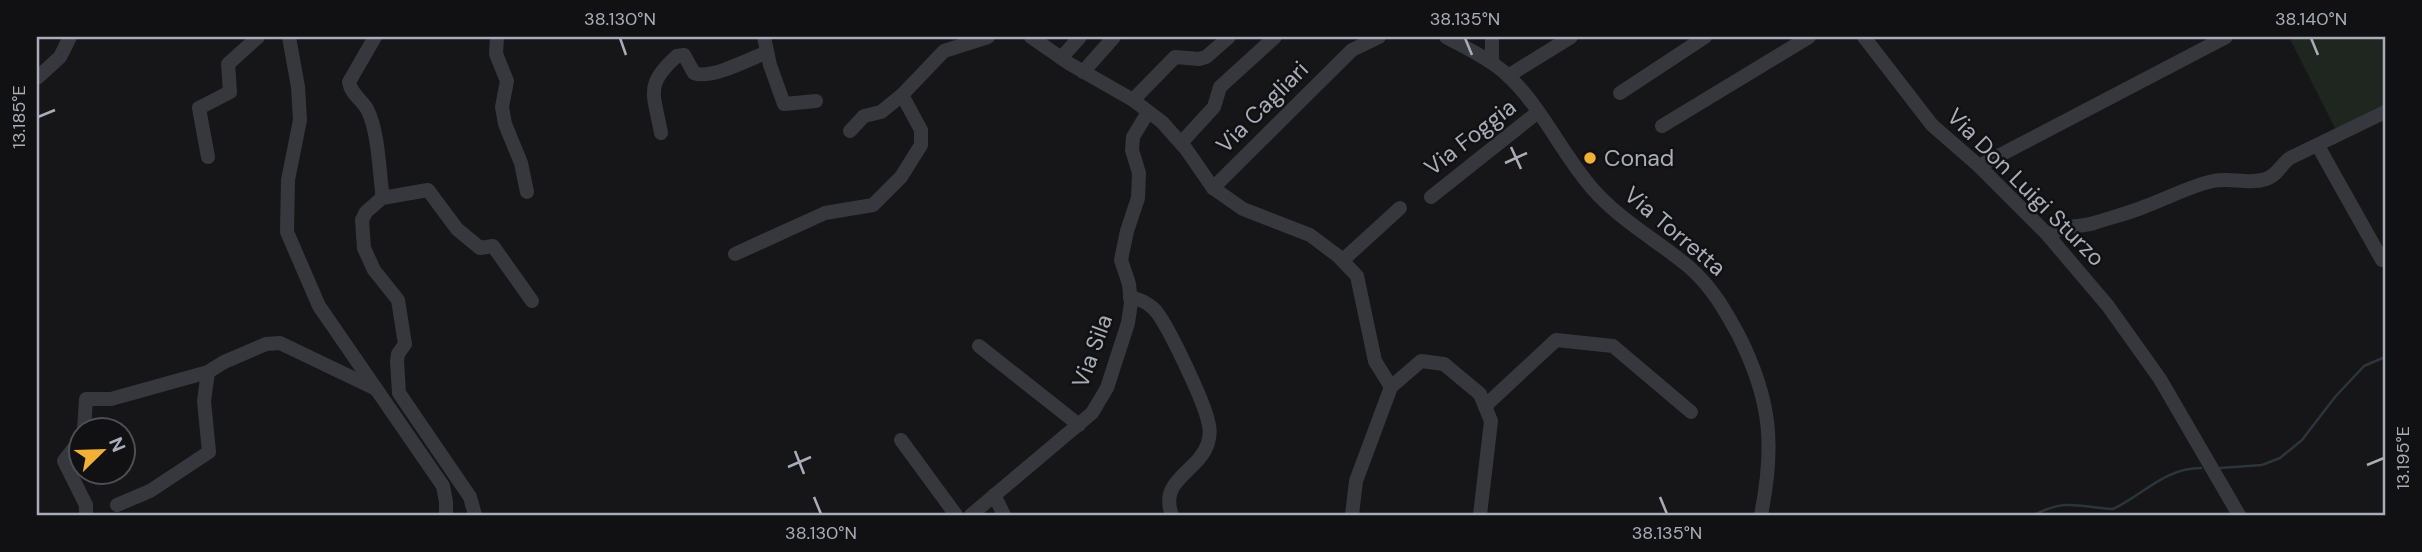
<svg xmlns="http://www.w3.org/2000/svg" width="2422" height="552" font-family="'DM Sans',sans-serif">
	<rect width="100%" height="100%" fill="#161618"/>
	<polygon fill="#1e261f" points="2289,37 2385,37 2385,107 2337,132"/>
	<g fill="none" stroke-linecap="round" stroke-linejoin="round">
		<g stroke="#2c353c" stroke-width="2.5">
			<polyline points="2220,468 2262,465 2280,458 2302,440 2335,397 2364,366 2385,357"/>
			<path d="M 2034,515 C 2066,498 2079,507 2113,509 C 2144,494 2165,468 2201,468"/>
		</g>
		<g stroke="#37383d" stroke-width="14">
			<polyline points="289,37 298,87 300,120 288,180 287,232 319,306 443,486 446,502 446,515"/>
			<path d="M 375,37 L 349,82 C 351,94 361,99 367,109 C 378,130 379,167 382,191 L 382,198 L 366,212 L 362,220 L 364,248 L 374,270 L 398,300 L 405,344 L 398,354 L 397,361 L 399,393 L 470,497 L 475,515"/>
			<polyline points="497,37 496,54 507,81 502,107 505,124 521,163 527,192"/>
			<polyline points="764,37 770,65 784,104 816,101"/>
			<polyline points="1031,37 1070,64 1133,100 1162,122 1186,149 1213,188 1243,209 1310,235 1338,256 1357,276 1375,361 1391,387"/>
			<path d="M 1446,37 C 1466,48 1488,58 1505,73 C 1541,105 1560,151 1591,187 C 1619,220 1657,240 1689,267 C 1712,287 1725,310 1739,336 C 1771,400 1775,445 1761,515"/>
			<polyline points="1492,37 1492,62"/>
			<polyline points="1864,37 1932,125 1979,166 2046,233 2108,306 2160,379 2239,515"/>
			<polyline points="1061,58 1080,37"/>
			<polyline points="1083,72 1114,37"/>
			<polyline points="1508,76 1571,37"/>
			<polyline points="37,78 60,57 70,37"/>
			<polyline points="1620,93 1705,37"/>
			<polyline points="1133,100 1175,57 1199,59 1206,57 1229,37"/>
			<polyline points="1662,126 1809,37"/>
			<polyline points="850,131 864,116 881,112 902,95 944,51 988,37"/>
			<path d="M 661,133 C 654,94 644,85 677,56 L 684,55 L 694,73 C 710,80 750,59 767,52"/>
			<polyline points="1181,143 1214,107 1220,87 1275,37"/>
			<polyline points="2318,146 2382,260"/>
			<polyline points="208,157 199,108 230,92 228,64 258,37"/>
			<polyline points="1979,166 2226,37"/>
			<polyline points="1213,188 1352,50 1379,37"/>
			<polyline points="1431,197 1538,112"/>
			<polyline points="382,198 428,190 457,229 480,248 493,246 532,301"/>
			<path d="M 2049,236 C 2062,224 2078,228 2094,223 C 2112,217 2130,213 2146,206 C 2168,198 2190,186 2213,181 C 2231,177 2248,185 2266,179 C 2278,175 2281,164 2290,158 L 2385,112"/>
			<polyline points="735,254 825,213 873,205 901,177 921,145 921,130 902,95"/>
			<polyline points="1343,260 1400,208"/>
			<path d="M 1130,297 C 1140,299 1147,302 1154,309 C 1167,322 1204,402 1208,421 C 1210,427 1210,436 1208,443 C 1199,472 1158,479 1172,515"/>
			<polyline points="979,346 1079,425"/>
			<polyline points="1485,406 1556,340 1613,346 1691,412"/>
			<polyline points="84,430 86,399 111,399 208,372 224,362 266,344 280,343 376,389"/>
			<polyline points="80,440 64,461 86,505 86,515"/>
			<polyline points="901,440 956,515"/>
			<polyline points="994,495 1004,515"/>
			<polyline points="117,505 150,491 209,452 204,401 208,372"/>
			<polyline points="971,515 1092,413 1107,388 1128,323 1131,303 1129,284 1121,260 1127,231 1138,198 1139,173 1132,150 1133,137 1148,112"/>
			<polyline points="1352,515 1356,481 1391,387 1421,361 1444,364 1480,394 1491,421 1480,515"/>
		</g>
	</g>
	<path fill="none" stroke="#a8adb8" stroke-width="2.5" d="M 620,38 L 626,55M 1465,38 L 1472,55M 2311,38 L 2318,55M 38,117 L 55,110M 1511,147 L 1521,169M 1505,163 L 1527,153M 795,451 L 804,474M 2367,465 L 2384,458M 788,467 L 811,457M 814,497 L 821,514M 1660,497 L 1667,514"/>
	<circle fill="#f2b134" stroke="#111113" stroke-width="2.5" cx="1590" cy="158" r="7"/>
	<g text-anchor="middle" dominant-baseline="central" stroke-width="5" stroke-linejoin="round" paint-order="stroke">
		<g font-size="23" fill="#a8adb8" stroke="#111113">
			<text transform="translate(1262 107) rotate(-45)">Via Cagliari</text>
			<text transform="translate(1470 137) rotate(-38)">Via Foggia</text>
			<text transform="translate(2026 187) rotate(45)">Via Don Luigi Sturzo</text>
			<text transform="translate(1675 231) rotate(40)">Via Torretta</text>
			<text transform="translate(1092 351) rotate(-70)">Via Sila</text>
		</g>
		<g font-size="23" fill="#a8adb8" stroke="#111113" text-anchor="start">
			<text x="1604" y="158">Conad</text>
		</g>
	</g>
	<rect width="2422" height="552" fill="none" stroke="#111113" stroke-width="77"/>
	<g transform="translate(102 451) rotate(67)"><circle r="33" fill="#111113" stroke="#4d4f55" stroke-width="2"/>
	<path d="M0-5L12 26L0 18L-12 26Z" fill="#f2b134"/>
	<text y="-10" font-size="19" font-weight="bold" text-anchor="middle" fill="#a8adb8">N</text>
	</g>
	<rect x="38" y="38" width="2346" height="476" fill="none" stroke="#a8adb8" stroke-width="2.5"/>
	<g font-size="18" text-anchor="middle" fill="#a8adb8">
		<text x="620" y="25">38.130°N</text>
		<text x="1465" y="25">38.135°N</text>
		<text x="2311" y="25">38.140°N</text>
		<text transform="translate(19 117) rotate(-90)" y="6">13.185°E</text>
		<text transform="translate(2403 458) rotate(-90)" y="6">13.195°E</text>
		<text x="821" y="539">38.130°N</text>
		<text x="1667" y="539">38.135°N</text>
	</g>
</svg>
